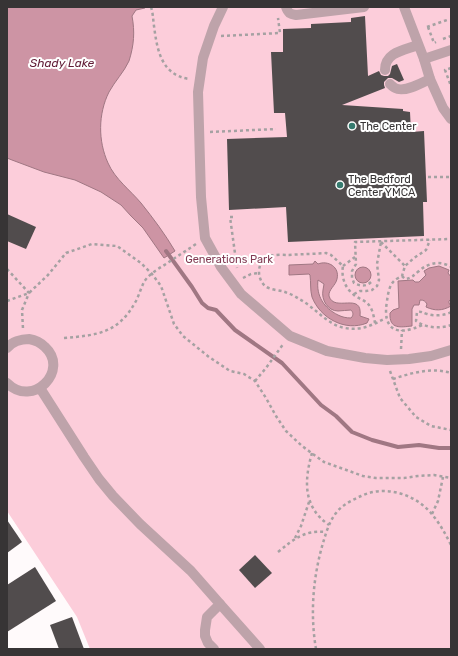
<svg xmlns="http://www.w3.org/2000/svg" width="458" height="656" font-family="Rubik,sans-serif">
	<rect width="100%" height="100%" fill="#fffafb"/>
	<polygon fill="#fccdda" points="7,7 451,7 451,649 90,649 77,617 7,511"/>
	<g fill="#cd94a4" stroke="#a07783" fill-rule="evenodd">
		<path d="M 7,7 L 145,7 L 145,8 L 136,10 L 132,16 C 135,32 134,45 129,61 C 124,72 115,81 109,92 C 98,114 98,141 108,163 C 115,179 130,190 141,203 C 153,218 165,234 175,251 L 164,258 L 143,228 L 131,216 L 121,205 L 101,192 L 75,180 L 44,172 L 12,160 L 7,158 Z"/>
		<path d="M 315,261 L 318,264 C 328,260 340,267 337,279 C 336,285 328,290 329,296 C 334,313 363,291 360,316 L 369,319 L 367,323 C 345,332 320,318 312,297 C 310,290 311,282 310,275 L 309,274 L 289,275 L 289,265 L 313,264 ZM 318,280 L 324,284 C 324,286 323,288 323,290 C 321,300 328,311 338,311 C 342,311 347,310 351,310 C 353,312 354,315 351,318 C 346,318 342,317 338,315 C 324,308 316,296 318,280 Z"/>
		<path d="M 439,266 L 449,270 L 448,273 L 451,277 L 451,299 L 449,301 L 449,303 L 451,306 C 442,311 435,311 426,307 L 427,304 C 425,301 424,300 420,300 L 419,305 L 414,305 L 412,309 L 412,326 C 401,327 389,330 390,313 L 393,310 L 399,308 L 398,281 L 413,280 L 415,282 L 419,282 L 426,275 L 424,271 L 429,268 Z"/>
		<circle cx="363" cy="275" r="8"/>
	</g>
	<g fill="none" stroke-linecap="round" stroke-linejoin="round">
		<polyline stroke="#a07783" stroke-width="4" points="166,251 192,287 202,303 208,308 216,310 235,330 282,363 321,405 336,416 352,432 372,440 398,447 419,445 439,448 451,448"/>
	</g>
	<g fill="#514c4d">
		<polygon points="365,16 368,76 379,71 381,75 384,76 388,76 390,74 392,66 397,64 404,80 399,82 392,78 388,78 384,82 384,85 385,88 342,105 403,109 403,111 410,112 411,132 424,131 427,202 423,202 424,236 288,242 286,207 229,210 227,139 287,137 285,113 274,113 271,52 283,52 283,29 311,28 311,24 351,22 351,18"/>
		<polygon points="7,214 36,227 26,249 7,241"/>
		<polygon points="7,520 22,542 7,553"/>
		<polygon points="255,555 272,573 255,588 239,570"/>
		<polygon points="35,567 56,601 7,632 7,585"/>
		<polygon points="72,617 84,649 59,649 50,625"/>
	</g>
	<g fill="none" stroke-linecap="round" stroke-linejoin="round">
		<g stroke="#a5a1a2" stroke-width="2.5" stroke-dasharray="3 3" stroke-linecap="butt">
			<path d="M 151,7 C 153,13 153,19 154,26 C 157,49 161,75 189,79"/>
			<polyline points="427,27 447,20"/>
			<polyline points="428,27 434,43 436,42"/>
			<polyline points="221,36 280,33 278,18"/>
			<polyline points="443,39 451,36"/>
			<polyline points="451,68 445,70 451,86"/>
			<polyline points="210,132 276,129"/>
			<polyline points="428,177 451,177"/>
			<polyline points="233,217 230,217 237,268"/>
			<polyline points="381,242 405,266"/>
			<polyline points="343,266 355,257"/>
			<polyline points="7,269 29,293 22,310 23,329"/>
			<path d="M 402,276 L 405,279 C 412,278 414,275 419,271 C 428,263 440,260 451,267"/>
			<polyline points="243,278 251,274 259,273"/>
			<path d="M 371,282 C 366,287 360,286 354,283 L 352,278 L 352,271 L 356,264 L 355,242 L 451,239"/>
			<polyline points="354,294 360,291 366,291 372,290 377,286 379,280 377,264 381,242"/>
			<polyline points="7,301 29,293 48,275 66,253 92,244 117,246 141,263 152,274 161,286 174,324 183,336 209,357 230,371 244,374 255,381 266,398 276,416 286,431 302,446 324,462 363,476 376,478 404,478 418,476 434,475 451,478"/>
			<path d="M 451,312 C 444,316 434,316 427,314 C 423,313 422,311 417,312 L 416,321 C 426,328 440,329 451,325"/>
			<path d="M 375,323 C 374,318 373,310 369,305 C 365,300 359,299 354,295 C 345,288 341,277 343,266 L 331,255 L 326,253 C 314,254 302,254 289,255 C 283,255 274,254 268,257 C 262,260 259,265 259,272 C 259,277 261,282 265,286 C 270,290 279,290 285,292 C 290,294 295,296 299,299 C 315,307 327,325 345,328 C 362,331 372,325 386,318"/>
			<path d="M 422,325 C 397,337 382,330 387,301 C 388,294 389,286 394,281 C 396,279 400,277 402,276 L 405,266 L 414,258 L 426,250 L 430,240"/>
			<path d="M 64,338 C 97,335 118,334 136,301 C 139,295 141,288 144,282 C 149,274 158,269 166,264 C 176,257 186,251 196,244"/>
			<polyline points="401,349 402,330"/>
			<polyline points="390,371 400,398 416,417 431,426 451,430"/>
			<path d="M 393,379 C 411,373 432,367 451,373"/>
			<polyline points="255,381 266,368 284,343"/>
			<path d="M 312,453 C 304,481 303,507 329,525"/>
			<polyline points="432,514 438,501 443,477"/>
			<polyline points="295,538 301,526 309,502"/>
			<path d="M 278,552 C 294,539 304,530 326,532"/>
			<path d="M 316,649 C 310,614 313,577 323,543 C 326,533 329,522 336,513 C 342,505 352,500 361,496 C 384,485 413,493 430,512 C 439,522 445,533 451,545"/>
		</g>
		<g stroke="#bea3aa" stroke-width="10">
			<polyline points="223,7 214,26 203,58 198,92 201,197 205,238 221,267 241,294 290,336 327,351 365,358 387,360 409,359 431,356 451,350"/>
			<path d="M 286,7 C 288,13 290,14 296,15 L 364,7"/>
			<polyline points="404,7 424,59 451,50"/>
			<polyline points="424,59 430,79 443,108 451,119"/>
			<path d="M 385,70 C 385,52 405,50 418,45"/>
			<path d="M 390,84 C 390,84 394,88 395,88 C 404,93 422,83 430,79"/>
			<path d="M 7,348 C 12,342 21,339 29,339 C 35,340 41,343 45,347 C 70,370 33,409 7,383"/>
			<polyline points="40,388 84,457 99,479 113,496 140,524 191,571 220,604 207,617 205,630 205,636 208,643 214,649"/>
			<polyline points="220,604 260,649"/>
		</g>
	</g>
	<g fill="#367b6f" stroke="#fff" stroke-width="1.5">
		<circle cx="352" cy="126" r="4"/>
		<circle cx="340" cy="185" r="4"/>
	</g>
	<g text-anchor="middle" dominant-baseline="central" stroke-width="4" stroke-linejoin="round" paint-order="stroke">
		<g font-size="11" fill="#373435" stroke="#fff" text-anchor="start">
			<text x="360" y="126">The Center</text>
			<text x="348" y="179">The Bedford<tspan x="348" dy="13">Center YMCA</tspan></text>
		</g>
		<g font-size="11" fill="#823a53" stroke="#fff">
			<text x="229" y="259">Generations Park</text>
		</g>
		<g font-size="12" font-style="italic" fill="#611c36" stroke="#fff">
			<text x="62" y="63">Shady Lake</text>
		</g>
	</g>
	<rect width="458" height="656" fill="none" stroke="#373435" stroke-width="16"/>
</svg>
